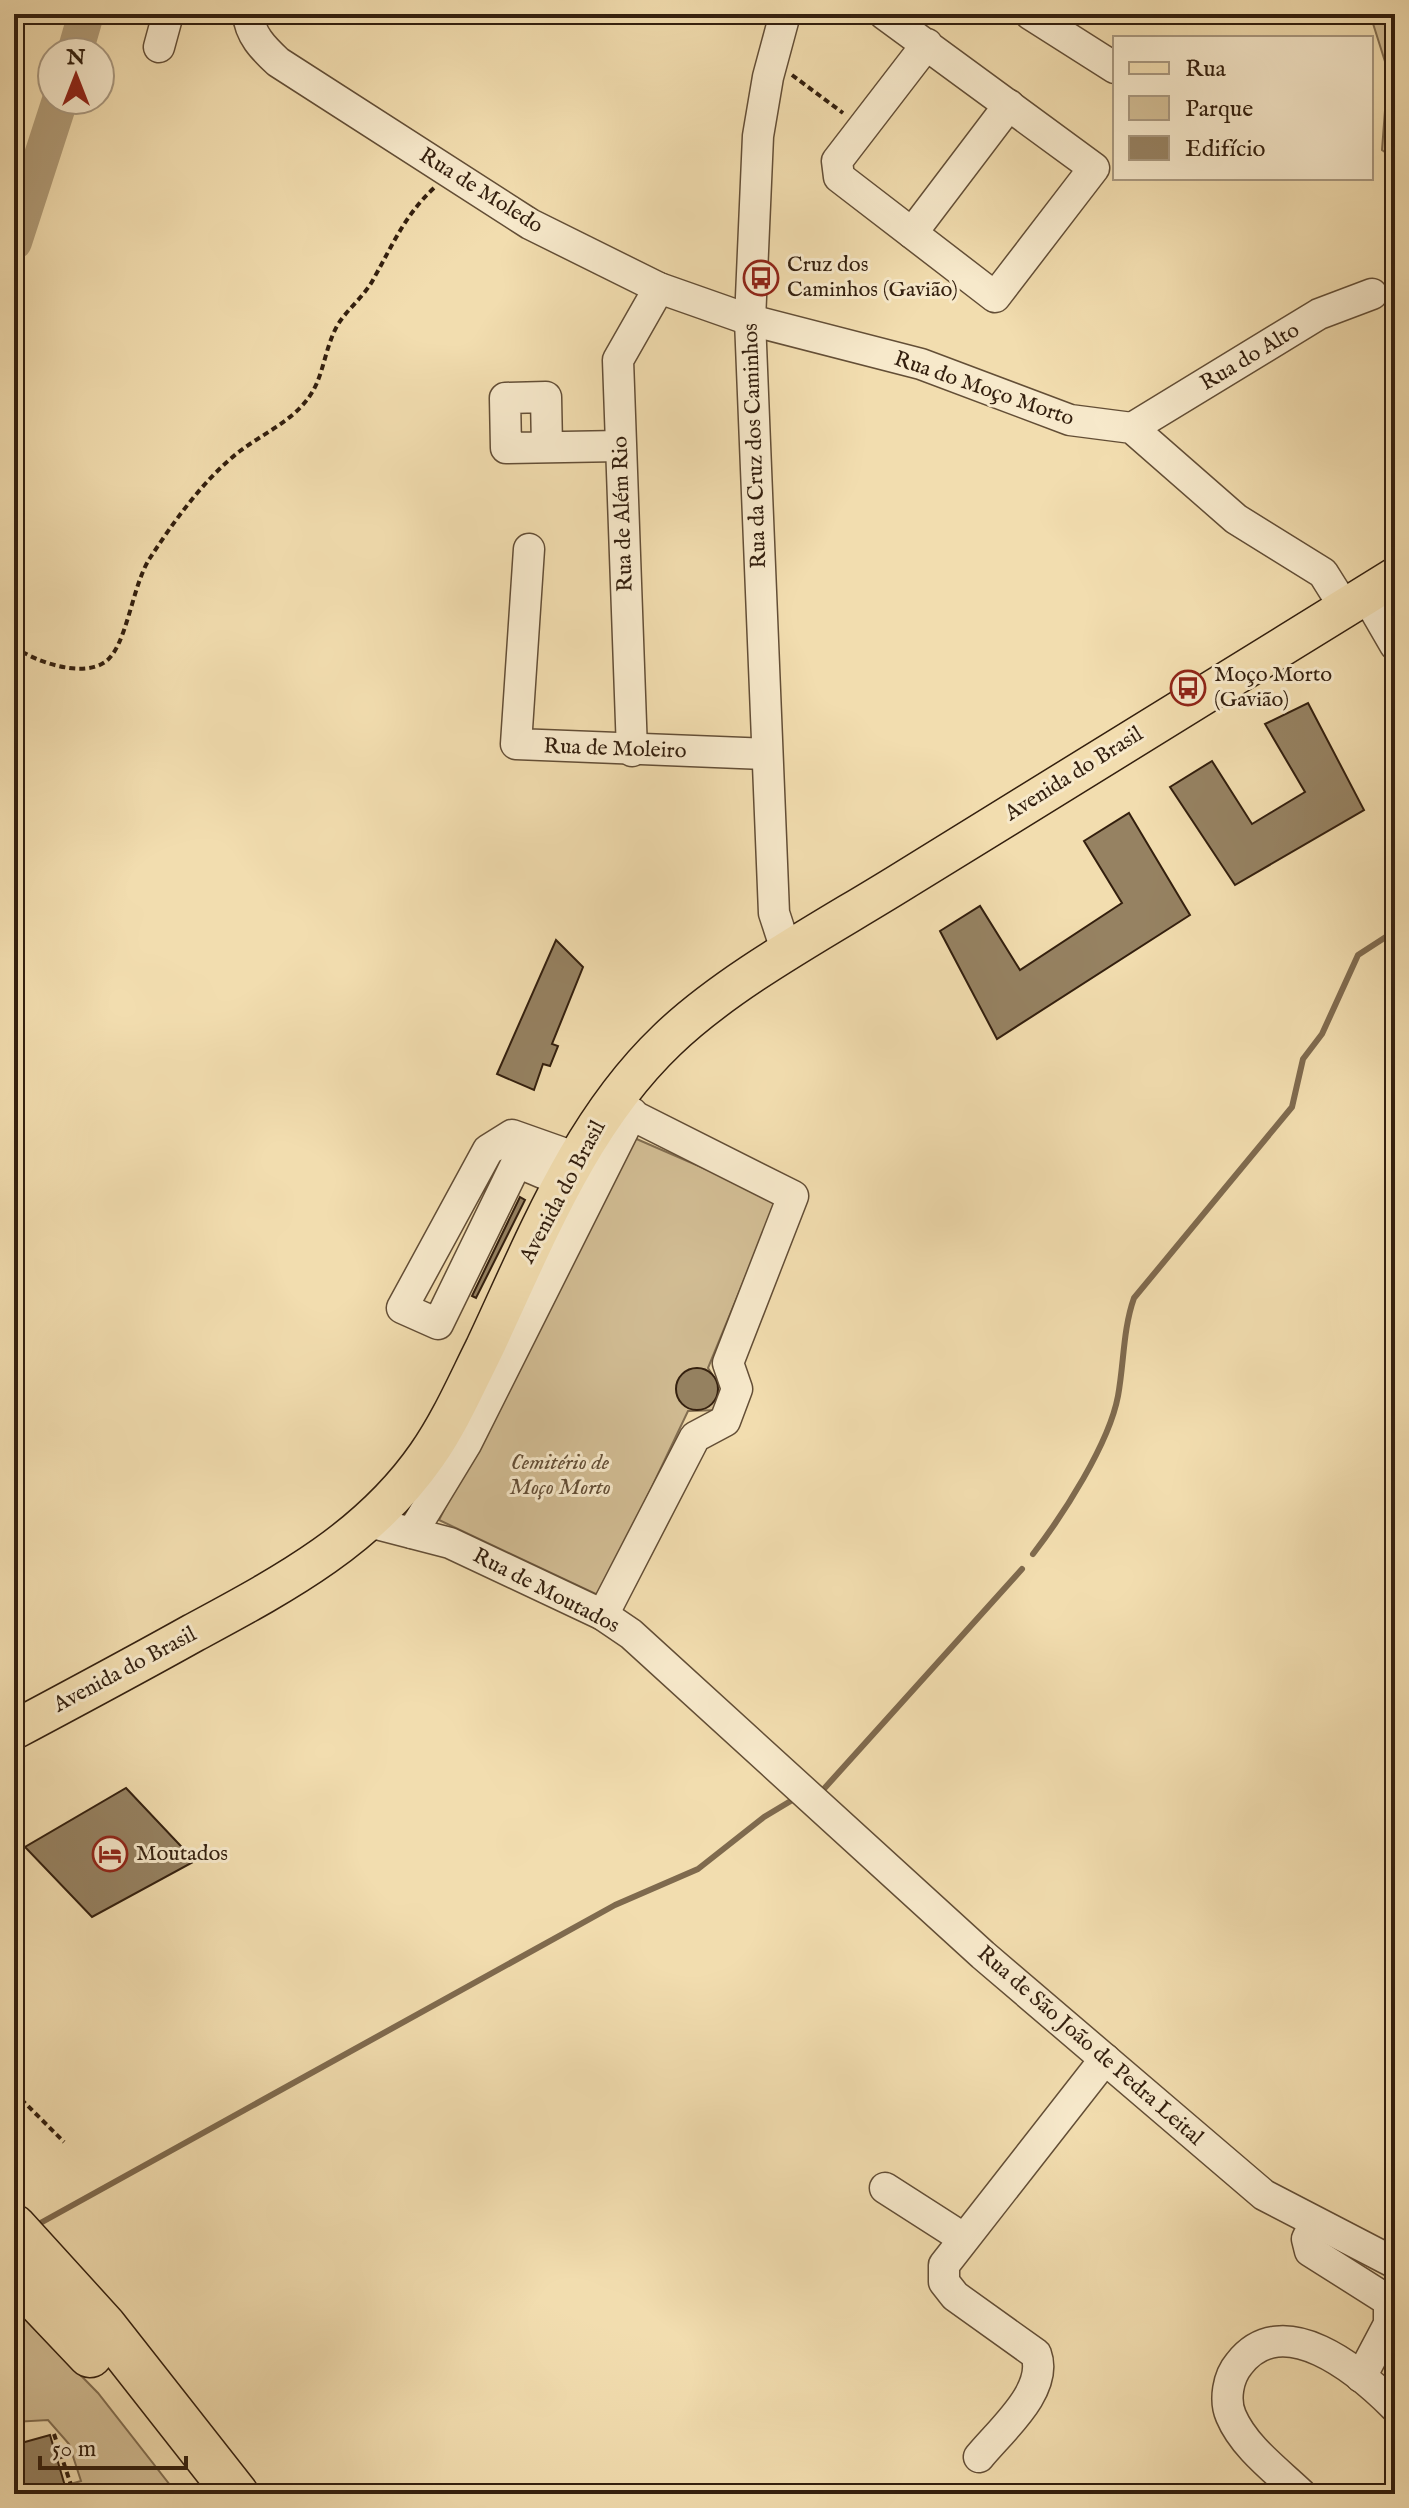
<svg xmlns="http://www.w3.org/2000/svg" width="1409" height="2508" font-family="'IM FELL English',serif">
	<rect width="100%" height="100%" fill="#f2ddaf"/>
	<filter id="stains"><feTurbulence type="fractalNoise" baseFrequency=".0025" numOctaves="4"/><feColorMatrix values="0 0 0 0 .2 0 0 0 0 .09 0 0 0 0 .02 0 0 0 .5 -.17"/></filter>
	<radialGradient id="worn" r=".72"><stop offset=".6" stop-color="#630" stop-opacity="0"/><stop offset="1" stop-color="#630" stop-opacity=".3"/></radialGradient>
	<g fill="#d2bd94" stroke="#826e51" stroke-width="2">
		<polygon points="1370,14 1395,14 1395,159 1382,150 1388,71"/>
		<polygon points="632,1137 777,1200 708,1368 727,1397 720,1410 688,1411 600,1596 439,1520"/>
		<polygon points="14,2307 98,2393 177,2494 35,2494 81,2481 69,2444 48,2420 14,2422"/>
	</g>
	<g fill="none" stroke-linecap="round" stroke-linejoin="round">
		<g stroke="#7f6a4e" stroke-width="6">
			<path d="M 1033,1554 C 1063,1515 1109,1444 1118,1396 C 1124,1363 1123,1329 1134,1298 L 1292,1107 L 1303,1059 L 1322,1034 L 1358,955 L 1395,931"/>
			<polyline points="822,1791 1022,1569"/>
			<polyline points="35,2226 615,1905 698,1869 764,1817 794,1799"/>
		</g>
		<g stroke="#b19c78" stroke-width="36">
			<polyline points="75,52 86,14"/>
			<polyline points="14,242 60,100"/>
		</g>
	</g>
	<g fill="#968262" stroke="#331f0e" stroke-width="2">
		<polygon points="1308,703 1364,810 1235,885 1170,787 1212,761 1252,824 1305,792 1265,724"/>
		<polygon points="1129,813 1190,915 997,1039 940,931 980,906 1020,970 1122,903 1084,841"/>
		<polygon points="556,940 583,967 552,1044 558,1046 550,1066 543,1064 534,1090 497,1074"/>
		<polygon points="520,1197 525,1200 476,1298 472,1296"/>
		<circle cx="697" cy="1389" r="21"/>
		<polygon points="126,1788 195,1861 92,1917 25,1847"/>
		<polygon points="50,2435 65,2486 35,2494 14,2494 14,2445"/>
	</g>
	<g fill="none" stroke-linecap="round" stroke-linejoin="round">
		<g stroke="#634e36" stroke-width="33">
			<g id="minor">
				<path d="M 248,14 C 250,35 263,48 278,62 L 530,224 L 659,288 L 750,320 L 921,364 L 1070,420 L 1132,428 L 1236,519 L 1323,573 L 1345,608"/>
				<polyline points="785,14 768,77 758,136 750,320 774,913 787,953"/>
				<polyline points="884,14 1094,168 995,297 839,177 837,161 927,44"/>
				<polyline points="1030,14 1115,68"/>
				<polyline points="159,47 168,14"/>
				<polyline points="912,233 1009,105"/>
				<polyline points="1132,428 1319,314 1372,294"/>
				<polyline points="547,447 546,397 505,398 506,448 620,446"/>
				<polyline points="529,549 516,744 767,754"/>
				<polyline points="1366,595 1395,645"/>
				<polyline points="632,751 618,360 659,288"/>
				<polyline points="564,1182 517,1162 438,1324 402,1308 488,1150 512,1135 577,1158"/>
				<polyline points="369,1522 450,1543 603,1615 631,1634 983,1955 1264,2195 1395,2263"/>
				<polyline points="412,1533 466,1444 632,1113"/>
				<polyline points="603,1615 695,1437 725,1421 737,1389 728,1363 793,1196 610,1104"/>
				<polyline points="885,2188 963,2238"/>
				<polyline points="1315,2223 1307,2239 1310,2251 1389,2301 1389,2324 1361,2377"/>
				<path d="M 979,2457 C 1001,2430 1049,2390 1036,2354 L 955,2296 L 944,2282 L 944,2265 L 1105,2059"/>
				<path d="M 1301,2494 C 1277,2471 1244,2447 1231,2416 C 1224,2400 1228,2377 1239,2364 C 1283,2307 1359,2371 1395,2407"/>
			</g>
		</g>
		<g stroke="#331f0e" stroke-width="41">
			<path id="major" d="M 14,1730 C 74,1698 134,1666 193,1633 C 282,1585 368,1540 427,1455 C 450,1422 466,1385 484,1349 C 535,1241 579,1124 667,1040 C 730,979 831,926 906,879 C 1068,778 1232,678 1395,577"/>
		</g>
		<g stroke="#331f0e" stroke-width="47">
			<g id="highway">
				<polyline points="14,2227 104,2326 236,2494"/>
				<polyline points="14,2275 90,2355"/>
			</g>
		</g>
		<g stroke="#331f0e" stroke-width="4" stroke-dasharray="6 4" stroke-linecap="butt">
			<polyline points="792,75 843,113"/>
			<path d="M 14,646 C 34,662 82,678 105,662 C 127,647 132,585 150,558 C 174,521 205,478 240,451 C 265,432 298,419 314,389 C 324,370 326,346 337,326 C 347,309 365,296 374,278 C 393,244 405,215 434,188"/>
			<polyline points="14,2092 64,2142"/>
			<polyline points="54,2434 74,2494"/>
		</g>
		<use href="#minor" stroke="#f7e9cb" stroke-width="30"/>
		<use href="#major" stroke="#f2ddaf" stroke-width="38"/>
		<use href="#highway" stroke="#f2ddaf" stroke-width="44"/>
	</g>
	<defs>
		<g id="bus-ring" transform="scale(1.8)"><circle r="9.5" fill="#f7e9cb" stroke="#8f2418" stroke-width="1.5"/><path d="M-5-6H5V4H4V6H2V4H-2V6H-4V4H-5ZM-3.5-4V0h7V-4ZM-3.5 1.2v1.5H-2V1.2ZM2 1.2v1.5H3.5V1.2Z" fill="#8f2418"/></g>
		<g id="hotel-ring" transform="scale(1.8)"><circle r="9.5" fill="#f7e9cb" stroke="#8f2418" stroke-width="1.5"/><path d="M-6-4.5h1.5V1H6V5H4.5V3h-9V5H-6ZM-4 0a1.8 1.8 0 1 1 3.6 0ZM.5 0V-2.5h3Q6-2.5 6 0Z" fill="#8f2418"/></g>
	</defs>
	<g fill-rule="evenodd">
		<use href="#bus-ring" x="761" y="278"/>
		<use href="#bus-ring" x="1188" y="688"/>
		<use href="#hotel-ring" x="110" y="1854"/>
	</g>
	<g text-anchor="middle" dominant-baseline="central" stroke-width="6" stroke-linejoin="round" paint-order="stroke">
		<g font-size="22" fill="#331f0e" stroke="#f7e9cb">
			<text transform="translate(481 191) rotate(32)">Rua de Moledo</text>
			<text transform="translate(1250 357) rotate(-31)">Rua do Alto</text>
			<text transform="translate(984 389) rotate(19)">Rua do Moço Morto</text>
			<text transform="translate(755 446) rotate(-92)">Rua da Cruz dos Caminhos</text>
			<text transform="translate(623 514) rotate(-92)">Rua de Além Rio</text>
			<text transform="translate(615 749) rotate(2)">Rua de Moleiro</text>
			<text transform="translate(1074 774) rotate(-32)">Avenida do Brasil</text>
			<text transform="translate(563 1192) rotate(-62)">Avenida do Brasil</text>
			<text transform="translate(546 1591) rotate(27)">Rua de Moutados</text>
			<text transform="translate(125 1670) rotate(-28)">Avenida do Brasil</text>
			<text transform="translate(1090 2046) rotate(41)">Rua de São João de Pedra Leital</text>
		</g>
		<g font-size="22" fill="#331f0e" stroke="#f7e9cb" text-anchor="start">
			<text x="787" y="265">Cruz dos<tspan x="787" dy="25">Caminhos (Gavião)</tspan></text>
			<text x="1214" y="675">Moço Morto<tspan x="1214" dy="25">(Gavião)</tspan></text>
			<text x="136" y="1854">Moutados</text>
		</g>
		<g font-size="22" font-style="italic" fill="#634e36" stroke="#f7e9cb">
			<text x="560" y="1463">Cemitério de<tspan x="560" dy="25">Moço Morto</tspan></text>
		</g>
	</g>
	<rect width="1409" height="2508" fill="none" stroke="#f2ddaf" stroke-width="48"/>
	<rect x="16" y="16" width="1377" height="2476" fill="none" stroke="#331f0e" stroke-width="4"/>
	<rect x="24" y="24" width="1361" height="2460" fill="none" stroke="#331f0e" stroke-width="2"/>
	<rect x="1113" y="36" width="260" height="144" fill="#f7e9cb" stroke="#a9987f" stroke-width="2"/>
	<rect x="1129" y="62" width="40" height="12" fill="#f2ddaf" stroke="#a9987f" stroke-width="2"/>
	<text x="1185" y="76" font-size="24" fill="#331f0e">Rua</text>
	<rect x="1129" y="96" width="40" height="24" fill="#d2bd94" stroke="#a9987f" stroke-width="2"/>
	<text x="1185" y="116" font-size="24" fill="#331f0e">Parque</text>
	<rect x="1129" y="136" width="40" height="24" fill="#968262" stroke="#a9987f" stroke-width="2"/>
	<text x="1185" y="156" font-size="24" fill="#331f0e">Edifício</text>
	<g transform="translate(76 76)"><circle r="38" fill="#f7e9cb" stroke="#a9987f" stroke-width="2"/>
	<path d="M0-6L14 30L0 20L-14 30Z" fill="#8f2418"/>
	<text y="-12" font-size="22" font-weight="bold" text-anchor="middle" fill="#331f0e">N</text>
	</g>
	<path d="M40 2456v12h146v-12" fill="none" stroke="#331f0e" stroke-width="4"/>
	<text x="52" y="2456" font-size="24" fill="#331f0e" stroke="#f7e9cb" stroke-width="6" paint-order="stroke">50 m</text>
	<rect width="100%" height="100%" filter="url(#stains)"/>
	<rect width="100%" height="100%" fill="url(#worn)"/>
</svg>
